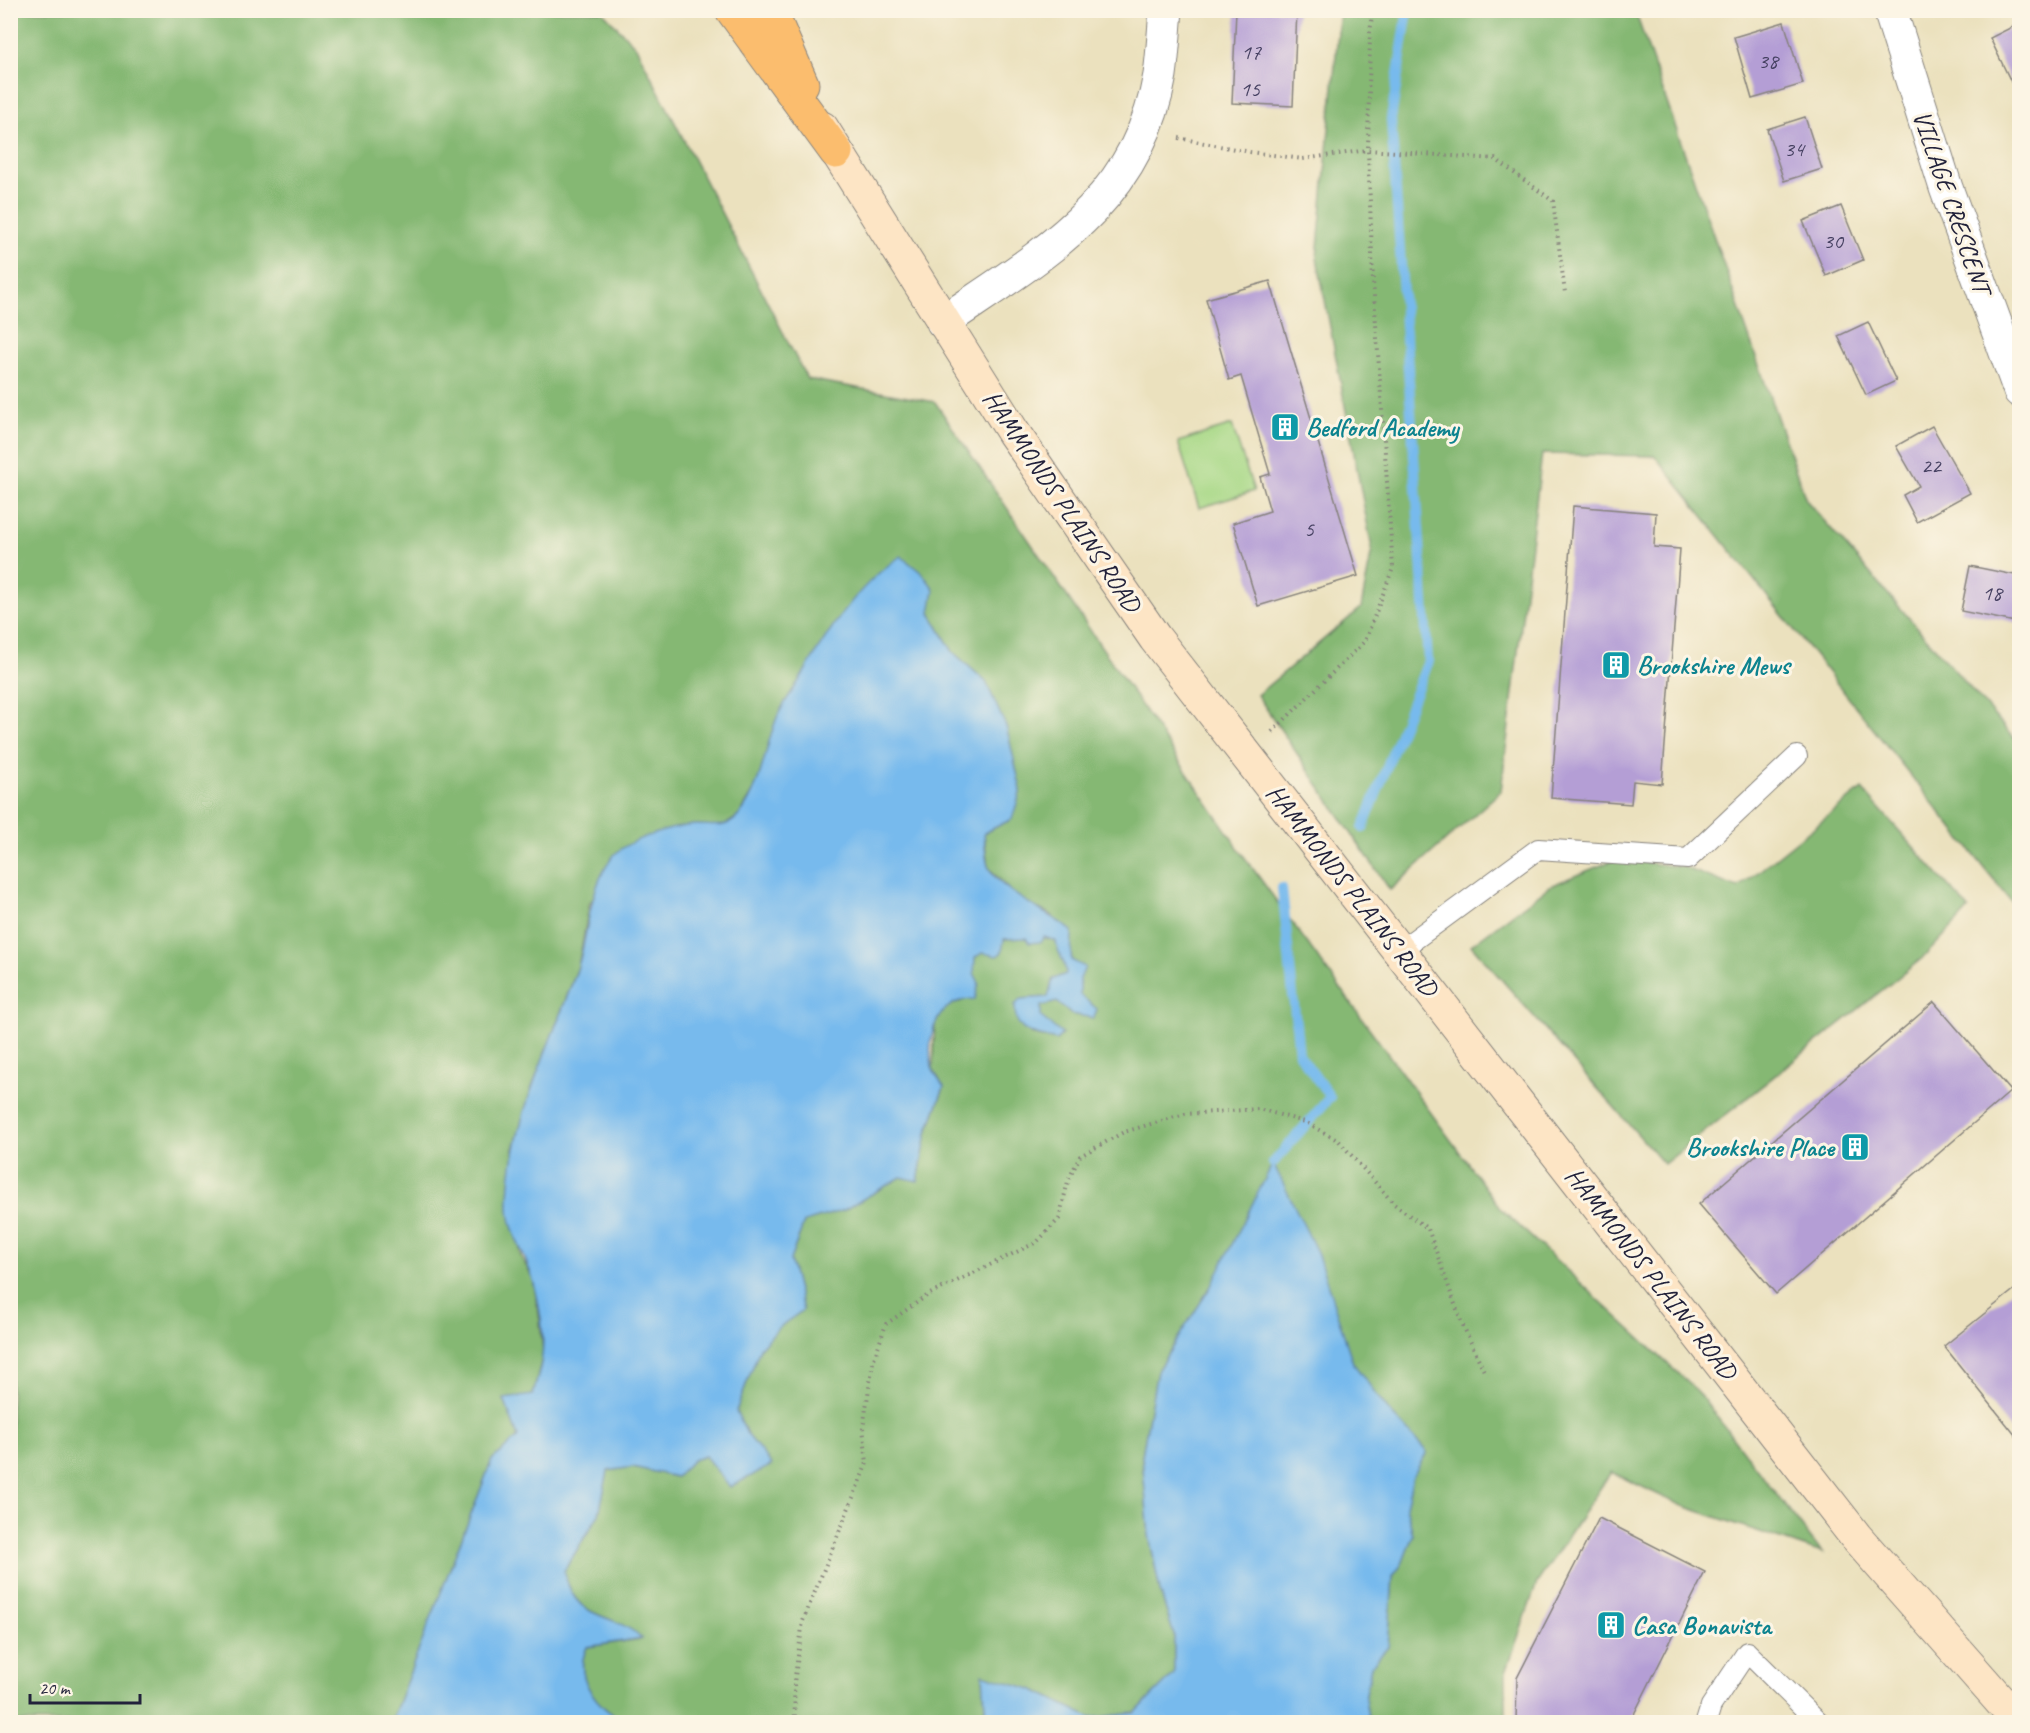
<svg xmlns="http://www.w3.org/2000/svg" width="2030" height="1733" font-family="Caveat,sans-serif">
	<rect width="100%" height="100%" fill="#fcf5e5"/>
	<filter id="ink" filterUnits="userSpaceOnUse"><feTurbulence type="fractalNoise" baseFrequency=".0167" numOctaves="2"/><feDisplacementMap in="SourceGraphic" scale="12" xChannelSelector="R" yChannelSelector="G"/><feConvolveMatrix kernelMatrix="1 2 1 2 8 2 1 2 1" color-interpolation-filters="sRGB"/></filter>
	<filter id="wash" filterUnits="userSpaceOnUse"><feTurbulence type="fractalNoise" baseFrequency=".008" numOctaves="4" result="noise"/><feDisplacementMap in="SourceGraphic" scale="24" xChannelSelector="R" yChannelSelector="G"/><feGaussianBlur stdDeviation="1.35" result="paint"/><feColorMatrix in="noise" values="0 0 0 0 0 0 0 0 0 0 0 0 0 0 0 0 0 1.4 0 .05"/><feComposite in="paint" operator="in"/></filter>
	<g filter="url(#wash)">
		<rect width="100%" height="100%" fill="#ebe1be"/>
		<polygon fill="#a7d886" stroke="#647d60" stroke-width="1.5" points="1232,425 1254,491 1199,508 1178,442"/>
		<g fill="#85b873" stroke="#546d57" stroke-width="1.5">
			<path d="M 11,11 L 602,11 L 636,47 L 807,379 L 935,402 L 1243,855 L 1501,1209 L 1696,1390 L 1822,1553 L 1680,1505 L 1611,1472 L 1537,1583 L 1506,1672 L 1506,1722 L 1369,1722 L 1365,1699 L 1371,1666 L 1388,1647 L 1393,1576 L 1402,1564 L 1413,1535 L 1406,1506 L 1413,1475 L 1427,1452 L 1388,1410 L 1353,1364 L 1339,1325 L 1210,1288 L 1157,1371 L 1142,1456 L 1149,1535 L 1160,1591 L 1174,1635 L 1174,1674 L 1135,1713 L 1091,1718 L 1034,1690 L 983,1675 L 986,1722 L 625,1722 C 597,1707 572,1679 587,1647 L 641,1639 C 609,1607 577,1626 564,1571 L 599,1514 L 608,1471 L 633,1467 L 676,1477 L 693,1460 L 705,1456 L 771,1465 L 747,1434 L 736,1411 L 760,1348 L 778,1328 L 803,1310 L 790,1260 L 804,1222 L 844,1210 L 901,1177 L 918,1180 L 927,1133 L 944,1088 L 933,1069 L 935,1022 L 945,1007 L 967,999 L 975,957 L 983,952 L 1002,952 L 1003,939 L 1043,937 L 1056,941 L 1066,965 L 1066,974 L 1053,979 L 1048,997 L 1022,999 L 1030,1034 L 1056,1040 L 1062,1034 L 1040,1017 L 1040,1006 L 1057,1002 L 1071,1014 L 1094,1018 L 1096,1009 L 1080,995 L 1080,979 L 1072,960 L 1070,945 L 1052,915 L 1018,899 L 988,867 L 984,833 L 1012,819 L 986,682 L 953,652 L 930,613 L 778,715 L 760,780 L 739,816 L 722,827 L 693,825 L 590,902 L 578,967 L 530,1093 L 513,1152 L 520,1254 L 533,1279 L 540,1321 L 543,1354 L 533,1396 L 504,1399 L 518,1437 L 492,1460 L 391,1722 L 11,1722 Z"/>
			<polygon points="1340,11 1635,11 1806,500 2019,744 2019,911 1655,456 1542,454 1501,791 1390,890 1257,695 1361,608 1372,549 1317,258"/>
			<polygon points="1862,789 1969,909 1925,956 1664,1164 1471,945 1550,886 1616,859 1683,867 1738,888"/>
		</g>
		<g fill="#77baed" stroke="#4c6e94" stroke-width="1.5">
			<path d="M 901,556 L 923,574 L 934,589 L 930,613 L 953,652 L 986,682 L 1007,729 L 1021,790 L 1012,819 L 984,833 C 985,843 985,857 988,866 C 999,892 1050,913 1072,931 L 1071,960 L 1085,967 L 1080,979 L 1080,995 L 1097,1009 L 1094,1018 L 1071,1014 L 1057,1002 L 1041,1006 L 1041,1017 L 1062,1034 L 1056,1040 C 1033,1033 1014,1035 1015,1005 L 1021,999 L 1048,997 L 1053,979 L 1066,974 C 1066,961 1057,954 1056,941 L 1044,937 L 1040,942 L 1029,943 L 1026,938 L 1004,939 L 1002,952 L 997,956 L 983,953 L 975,957 L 974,973 L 979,983 L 975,999 C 937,999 926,1034 932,1067 C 934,1074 940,1081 944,1087 L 927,1133 L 918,1181 L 901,1177 L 844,1210 L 804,1222 L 790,1260 L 803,1310 L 778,1328 L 760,1348 L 736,1411 L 747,1434 L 772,1465 L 730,1487 L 705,1456 L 693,1460 L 676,1477 L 633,1467 L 608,1471 L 599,1514 L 564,1571 C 576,1625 608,1608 642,1638 L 587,1647 C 572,1678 598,1708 625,1722 L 391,1722 L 492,1460 L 518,1437 L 504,1399 L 533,1395 C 536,1382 541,1369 542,1356 C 545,1334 539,1301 533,1280 C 526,1256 510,1234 509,1208 C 508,1124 550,1047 577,970 C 589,933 587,893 611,859 C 623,840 672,827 694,825 C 712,824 727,831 740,814 C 763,784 764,748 778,715 C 784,702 794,689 802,676 C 829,630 856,586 901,556 Z"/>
			<polygon points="1273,1163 1317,1252 1353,1363 1388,1410 1427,1452 1413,1476 1406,1506 1413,1535 1402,1564 1393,1576 1388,1647 1371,1666 1365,1699 1369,1722 986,1722 983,1674 1034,1690 1091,1718 1135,1713 1174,1674 1174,1635 1160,1591 1149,1535 1142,1456 1157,1371 1210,1288"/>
		</g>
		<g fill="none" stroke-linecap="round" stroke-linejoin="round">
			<g stroke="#77baed" stroke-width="10">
				<polyline points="1363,828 1428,661 1391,119 1408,10"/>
				<polyline points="1273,1163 1330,1097 1299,1054 1282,888"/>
			</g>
		</g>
		<g id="blocks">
			<g fill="#b49ed5">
				<polygon points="1236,10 1297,10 1293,106 1232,103"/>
				<polygon points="1784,22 1803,84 1752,99 1734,37"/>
				<polygon points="2014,26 2020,38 2020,85 2014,88 1990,38"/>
				<polygon points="1805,117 1822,169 1784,181 1767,129"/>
				<polygon points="1841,206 1863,260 1826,276 1803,221"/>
				<polygon points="1270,281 1358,576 1258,606 1233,523 1270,511 1260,477 1270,474 1241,376 1229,380 1206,299"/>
				<polygon points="1868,322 1896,381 1866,395 1838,336"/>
				<polygon points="1932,426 1970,493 1917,522 1903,495 1919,486 1896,446"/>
				<polygon points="1573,506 1656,513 1654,547 1680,549 1662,784 1633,781 1631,804 1551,798"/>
				<polygon points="1970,566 2020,576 2020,623 1961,611"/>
				<polygon points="1934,1002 2011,1091 1776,1294 1699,1204"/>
				<polygon points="2020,1285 2020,1433 2016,1436 1944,1346"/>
				<polygon points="1599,1518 1705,1572 1630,1722 1516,1722 1517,1678"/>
			</g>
		</g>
	</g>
	<g filter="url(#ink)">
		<use href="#blocks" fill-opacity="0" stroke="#86827c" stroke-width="1.5"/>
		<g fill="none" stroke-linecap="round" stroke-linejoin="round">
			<g stroke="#86827c" stroke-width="22">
				<g id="service">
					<polyline points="1399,951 1538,849 1688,859 1797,756"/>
					<polyline points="1706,1722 1711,1706 1747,1652 1818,1722"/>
				</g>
			</g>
			<g stroke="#86827c" stroke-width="35">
				<g id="minor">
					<polyline points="1890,10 1946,188 2020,391"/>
					<path d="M 943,322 C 1041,255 1138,203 1160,75 C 1163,54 1164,32 1166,10"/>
				</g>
			</g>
			<g stroke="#86827c" stroke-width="35">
				<polyline id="secondary" points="822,128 1013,432 1155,638 1856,1537 2019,1722"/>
			</g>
			<g stroke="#86827c" stroke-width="35">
				<g id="motorway">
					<polyline points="732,10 836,152"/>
					<polyline points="770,10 802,84"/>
				</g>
			</g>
			<g stroke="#86827c" stroke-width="4" stroke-dasharray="1.5 4.5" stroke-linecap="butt">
				<polyline points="1179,138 1250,152 1303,159 1368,150 1495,159 1553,201 1565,293"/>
				<polyline points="1272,732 1365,641 1393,568 1373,281 1368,150 1370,32 1373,10"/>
				<polyline points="795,1722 794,1683 803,1621 867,1463 863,1428 873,1362 886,1324 928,1295 1037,1242 1059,1219 1068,1181 1080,1156 1124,1132 1185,1114 1259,1109 1305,1122 1339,1141 1394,1204 1428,1229 1461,1321 1484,1371"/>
			</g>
			<use href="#service" stroke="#fff" stroke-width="20"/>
			<use href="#minor" stroke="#fff" stroke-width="33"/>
			<use href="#secondary" stroke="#fde5c5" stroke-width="33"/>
			<use href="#motorway" stroke="#fbbd6e" stroke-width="33"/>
		</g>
	</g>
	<defs>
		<g id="building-square" transform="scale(1.5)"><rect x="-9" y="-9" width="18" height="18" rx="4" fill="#0f9aa8" stroke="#fcf5e5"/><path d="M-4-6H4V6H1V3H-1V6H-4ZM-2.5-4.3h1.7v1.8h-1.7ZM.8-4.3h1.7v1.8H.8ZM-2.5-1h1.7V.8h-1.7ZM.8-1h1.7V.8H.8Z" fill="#fff"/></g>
	</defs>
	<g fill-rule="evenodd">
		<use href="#building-square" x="1285" y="427"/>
		<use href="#building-square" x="1616" y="665"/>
		<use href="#building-square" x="1855" y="1147"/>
		<use href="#building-square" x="1611" y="1625"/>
	</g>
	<g text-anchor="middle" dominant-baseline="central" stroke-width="6" stroke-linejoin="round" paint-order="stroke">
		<g font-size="22" fill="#464162">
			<text x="1251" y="52">17</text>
			<text x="1768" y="61">38</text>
			<text x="1250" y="89">15</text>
			<text x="1794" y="149">34</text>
			<text x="1833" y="241">30</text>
			<text x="1931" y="466">22</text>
			<text x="1309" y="529">5</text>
			<text x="1992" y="593">18</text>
		</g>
		<g font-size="26" fill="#22223b" stroke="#fcf5e5">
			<text transform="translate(1952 202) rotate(71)">VILLAGE CRESCENT</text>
			<text transform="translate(1062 501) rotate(56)">HAMMONDS PLAINS ROAD</text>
			<text transform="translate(1352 890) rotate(52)">HAMMONDS PLAINS ROAD</text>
			<text transform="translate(1651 1273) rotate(52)">HAMMONDS PLAINS ROAD</text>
		</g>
		<g font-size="26" font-weight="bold" fill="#0d838f" stroke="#fcf5e5" text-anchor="start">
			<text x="1306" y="427">Bedford Academy</text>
			<text x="1637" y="665">Brookshire Mews</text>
			<text x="1834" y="1147" text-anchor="end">Brookshire Place</text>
			<text x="1632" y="1625">Casa Bonavista</text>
		</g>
	</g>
	<rect width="2030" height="1733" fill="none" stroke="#fcf5e5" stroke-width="36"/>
	<path d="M30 1694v9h110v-9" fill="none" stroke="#22223b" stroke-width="3"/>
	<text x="39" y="1694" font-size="18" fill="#22223b" stroke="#fcf5e5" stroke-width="4.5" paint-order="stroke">20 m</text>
</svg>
